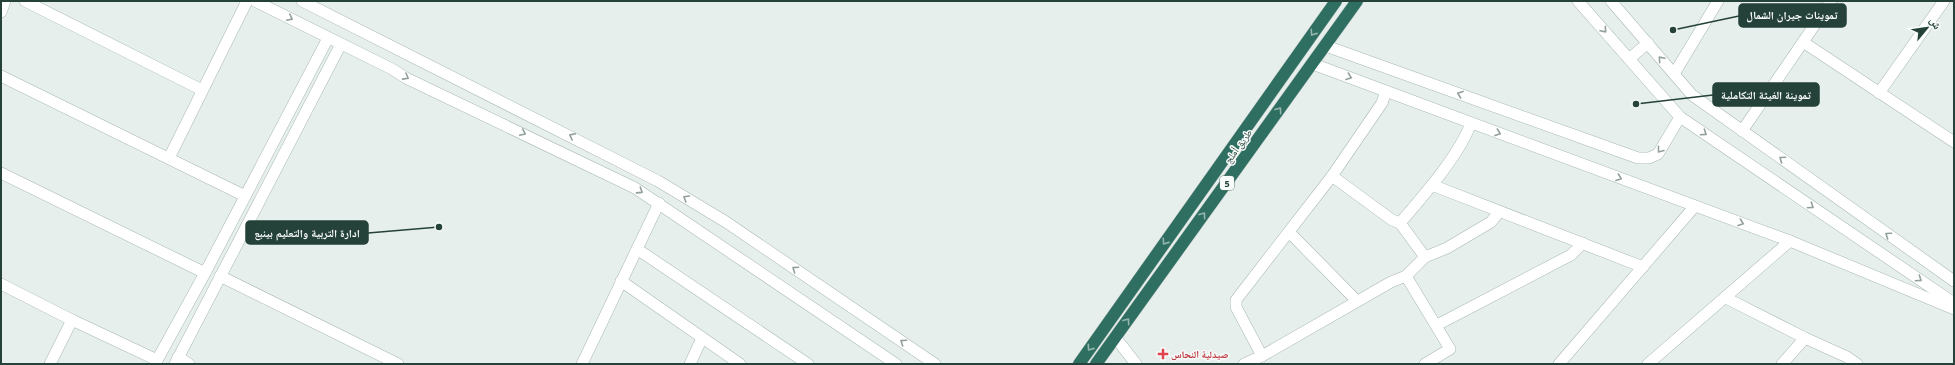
<svg xmlns="http://www.w3.org/2000/svg" width="1955" height="365" font-family="'Noto Sans','Noto Naskh Arabic',sans-serif">
	<rect width="100%" height="100%" fill="#e6efeb"/>
	<g fill="none" stroke-linecap="round" stroke-linejoin="round">
		<g stroke="#a8b8b2" stroke-width="12">
			<g id="minor">
				<polyline points="25,1 202,90"/>
				<polyline points="255,1 392,69 406,78 635,188 896,364"/>
				<polyline points="302,1 658,181 726,222 935,364"/>
				<polyline points="1578,1 1680,117 1954,303"/>
				<polyline points="1611,1 1692,95 1954,281"/>
				<polyline points="1,12 5,1"/>
				<polyline points="1803,42 1954,142"/>
				<polyline points="1326,46 1638,158 1649,158 1658,154 1680,117"/>
				<polyline points="1629,59 1648,43"/>
				<polyline points="1313,64 1790,241 1954,309"/>
				<polyline points="1674,74 1718,1"/>
				<polyline points="1,76 245,196"/>
				<polyline points="1879,93 1944,1"/>
				<polyline points="1742,131 1831,1"/>
				<polyline points="169,158 247,1"/>
				<polyline points="1,173 205,273"/>
				<polyline points="1332,176 1392,220 1400,223 1425,257"/>
				<polyline points="1432,185 1643,267"/>
				<path d="M 1400,223 C 1423,196 1459,156 1471,123"/>
				<polyline points="1289,232 1354,298"/>
				<polyline points="637,249 808,364"/>
				<polyline points="220,276 398,364"/>
				<polyline points="1406,276 1425,257 1447,248 1491,222 1499,212"/>
				<polyline points="621,281 740,364"/>
				<polyline points="1,284 72,320"/>
				<polyline points="1726,298 1805,338 1847,357 1857,364"/>
				<polyline points="1437,325 1571,255 1583,243"/>
				<polyline points="1115,337 1136,364"/>
				<polyline points="1262,356 1236,307 1236,300 1332,176 1382,103 1386,91"/>
				<polyline points="178,357 189,364"/>
				<polyline points="50,364 72,320 157,360"/>
				<polyline points="155,364 205,273 328,38"/>
				<polyline points="175,364 341,44"/>
				<polyline points="582,364 659,203"/>
				<polyline points="690,364 702,338"/>
				<polyline points="1244,364 1262,356 1391,282 1406,276 1450,349 1425,364"/>
				<polyline points="1559,364 1695,206"/>
				<polyline points="1648,364 1790,241"/>
				<polyline points="1782,364 1805,338"/>
			</g>
		</g>
		<g stroke="#c2cac8" stroke-width="13">
			<g id="highway">
				<polyline points="1079,364 1336,1"/>
				<polyline points="1096,364 1357,1"/>
			</g>
		</g>
		<use href="#minor" stroke="#fff" stroke-width="11"/>
		<use href="#highway" stroke="#2f6f62" stroke-width="12"/>
	</g>
	<defs><path id="oneway-chevron" d="M-2-3.5L2.5 0L-2 3.5" fill="none" stroke-width="1.6" stroke-linecap="round" stroke-linejoin="round"/></defs>
	<g stroke="#92a09c">
		<use href="#oneway-chevron" transform="translate(290 18) rotate(27)"/>
		<use href="#oneway-chevron" transform="translate(1604 30) rotate(49)"/>
		<use href="#oneway-chevron" transform="translate(1661 59) rotate(-131)"/>
		<use href="#oneway-chevron" transform="translate(406 77) rotate(29)"/>
		<use href="#oneway-chevron" transform="translate(1349 77) rotate(20)"/>
		<use href="#oneway-chevron" transform="translate(1460 94) rotate(-160)"/>
		<use href="#oneway-chevron" transform="translate(523 133) rotate(25)"/>
		<use href="#oneway-chevron" transform="translate(1498 133) rotate(20)"/>
		<use href="#oneway-chevron" transform="translate(1704 133) rotate(34)"/>
		<use href="#oneway-chevron" transform="translate(572 136) rotate(-153)"/>
		<use href="#oneway-chevron" transform="translate(1660 150) rotate(128)"/>
		<use href="#oneway-chevron" transform="translate(1782 159) rotate(-145)"/>
		<use href="#oneway-chevron" transform="translate(1619 178) rotate(20)"/>
		<use href="#oneway-chevron" transform="translate(640 191) rotate(33)"/>
		<use href="#oneway-chevron" transform="translate(686 198) rotate(-149)"/>
		<use href="#oneway-chevron" transform="translate(1811 206) rotate(34)"/>
		<use href="#oneway-chevron" transform="translate(1741 223) rotate(20)"/>
		<use href="#oneway-chevron" transform="translate(1888 235) rotate(-145)"/>
		<use href="#oneway-chevron" transform="translate(795 269) rotate(-146)"/>
		<use href="#oneway-chevron" transform="translate(1919 279) rotate(34)"/>
		<use href="#oneway-chevron" transform="translate(903 342) rotate(-146)"/>
	</g>
	<g stroke="#93b5ae">
		<use href="#oneway-chevron" transform="translate(1313 33) rotate(125)"/>
		<use href="#oneway-chevron" transform="translate(1279 110) rotate(-54)"/>
		<use href="#oneway-chevron" transform="translate(1203 215) rotate(-54)"/>
		<use href="#oneway-chevron" transform="translate(1165 242) rotate(125)"/>
		<use href="#oneway-chevron" transform="translate(1127 321) rotate(-54)"/>
		<use href="#oneway-chevron" transform="translate(1090 348) rotate(125)"/>
	</g>
	<path fill="#e0444e" stroke="#f7fbf9" stroke-width="1.5" d="M1161 348h4v4h4v4h-4v4h-4v-4h-4v-4h4z"/>
	<g text-anchor="middle" dominant-baseline="central" stroke-width="3" stroke-linejoin="round" paint-order="stroke">
		<rect fill="#f7fbf9" stroke="#637a73" stroke-width="1" x="1220" y="176" width="14" height="14" rx="3"/>
		<g font-size="9" font-weight="bold" fill="#24423a">
			<text x="1227" y="183">5</text>
		</g>
		<g font-size="10" fill="#24423a" stroke="#f7fbf9">
			<text transform="translate(1238 146) rotate(-54)">طريق أملج</text>
		</g>
		<g font-size="10" font-weight="bold" fill="#be3a42" stroke="#f7fbf9" text-anchor="start">
			<text x="1171" y="354">صيدلية النحاس</text>
		</g>
	</g>
	<path fill="none" stroke="#24423a" stroke-width="1.5" d="M1673 30L1739 16M1636 104L1713 95M439 227L368 233"/>
	<g fill="#24423a" stroke="#f7fbf9" stroke-width="1.5">
		<circle cx="1673" cy="30" r="4"/>
		<circle cx="1636" cy="104" r="4"/>
		<circle cx="439" cy="227" r="4"/>
	</g>
	<g fill="#24423a" stroke="#24423a" stroke-width="1.5">
		<rect x="1739" y="4" width="107" height="23" rx="4"/>
		<rect x="1713" y="83" width="106" height="23" rx="4"/>
		<rect x="246" y="221" width="122" height="23" rx="4"/>
	</g>
	<g font-size="11" text-anchor="middle" font-weight="bold" fill="#fff">
		<text x="1792" y="19">تموينات جيران الشمال</text>
		<text x="1766" y="99">تموينة الغيثة التكاملية</text>
		<text x="307" y="237">ادارة التربية والتعليم بينبع</text>
	</g>
	<rect width="1955" height="365" fill="none" stroke="#24423a" stroke-width="4"/>
	<g transform="translate(1927 28) rotate(61)" stroke="#f7fbf9" stroke-width="3" paint-order="stroke">
	<path d="M0-3L7 15L0 10L-7 15Z" fill="#24423a"/>
	<text y="-6" font-size="11" font-weight="bold" text-anchor="middle" fill="#24423a">ش</text>
	</g>
</svg>
